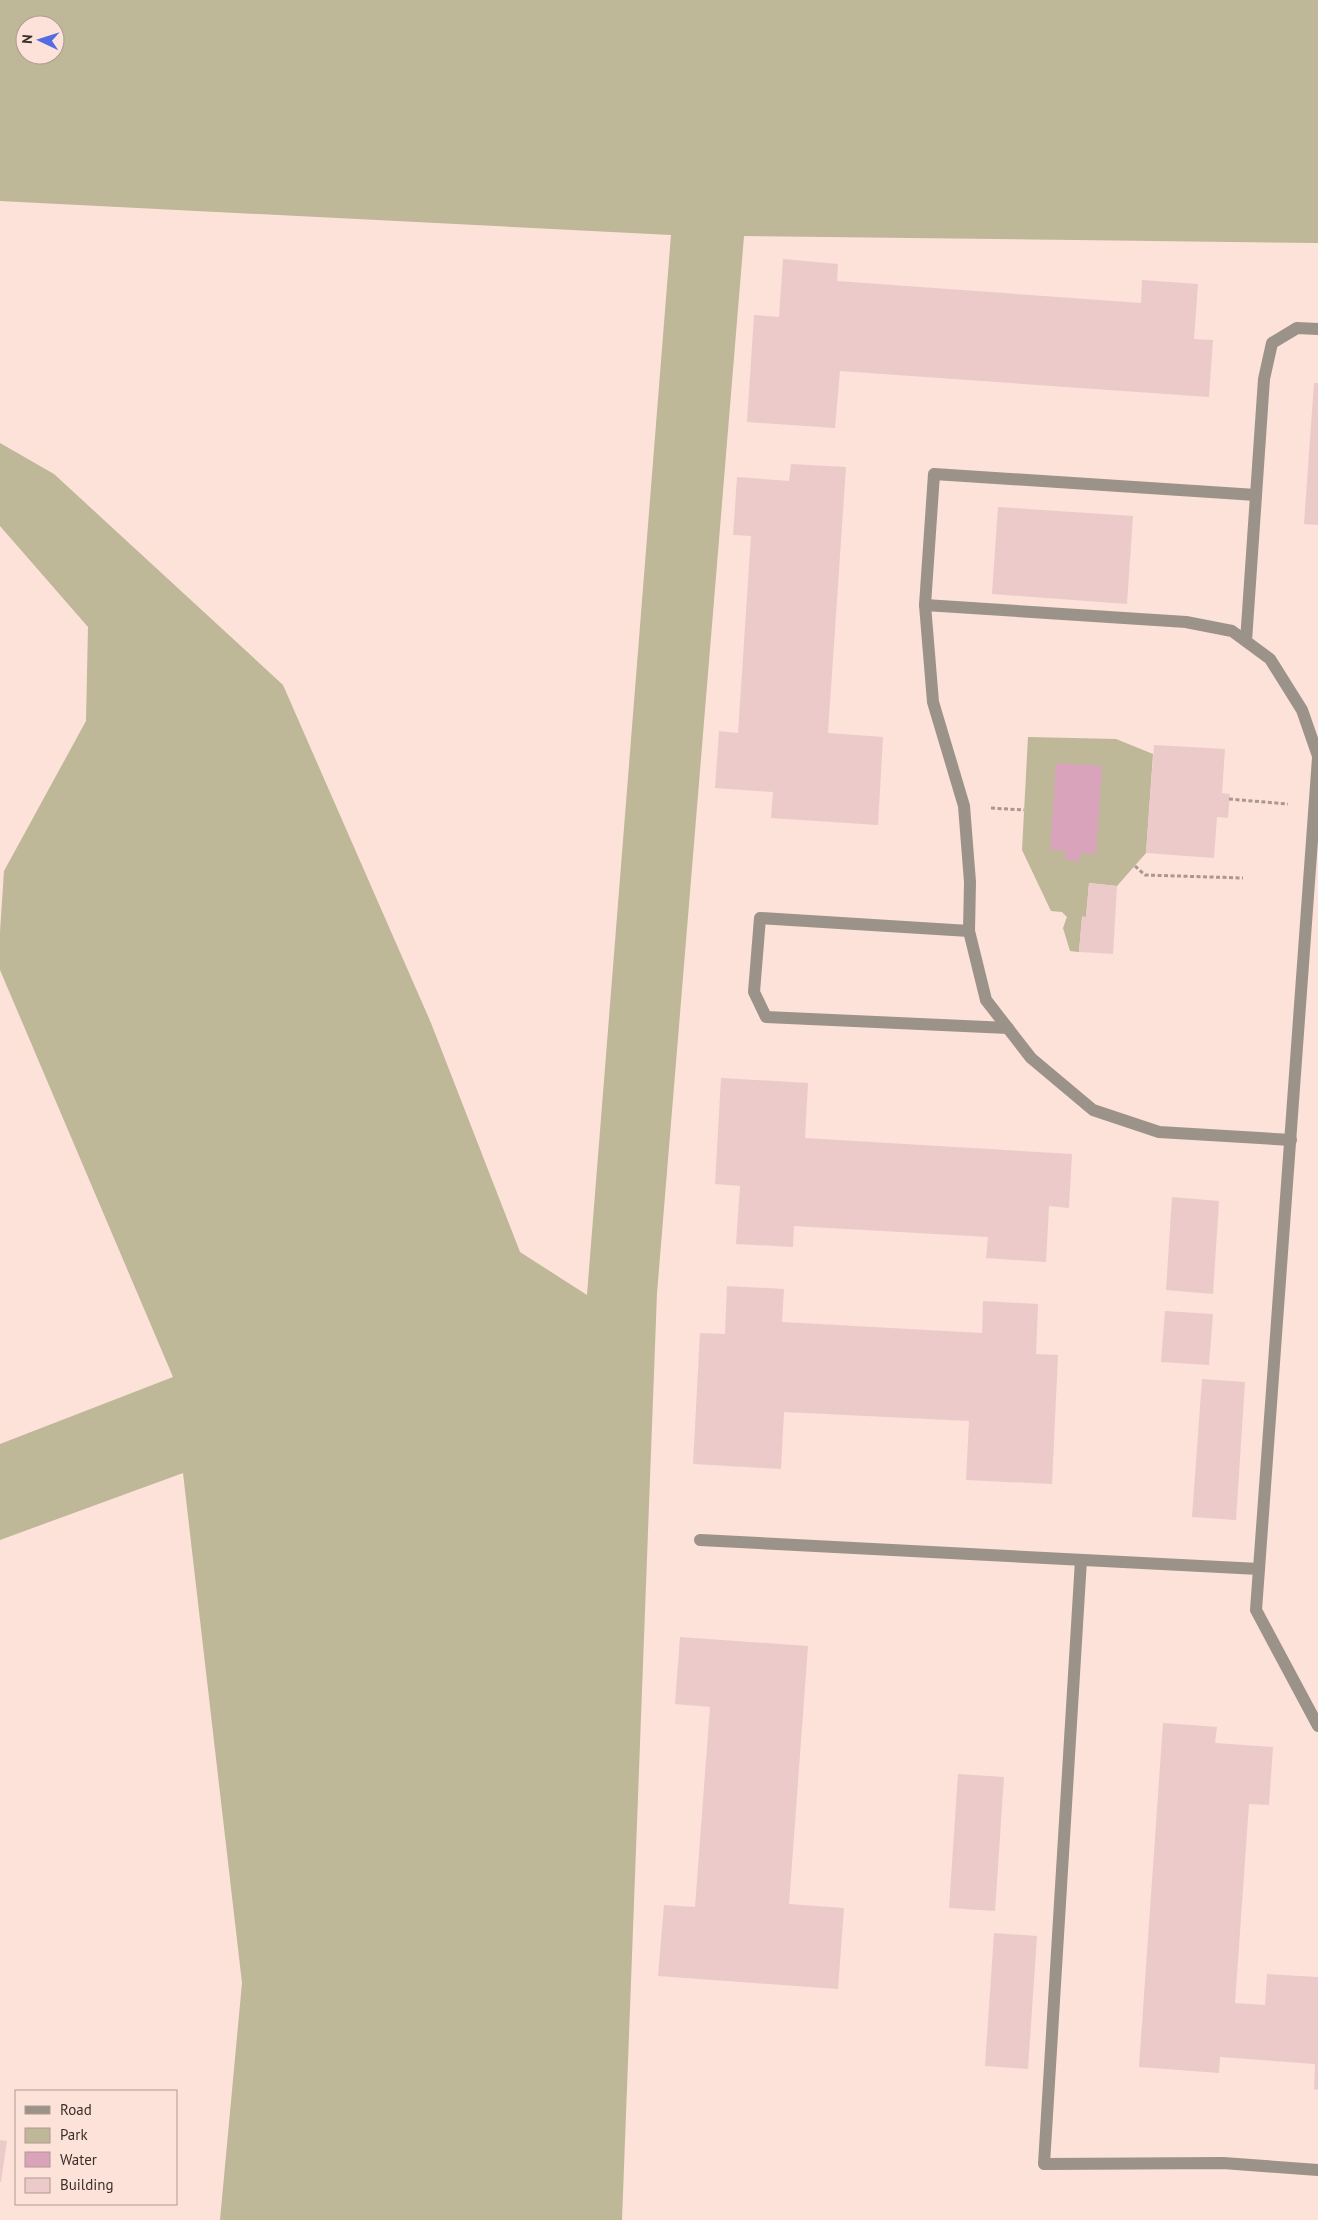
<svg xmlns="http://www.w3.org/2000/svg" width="1318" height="2220" font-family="'PT Sans',sans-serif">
	<rect width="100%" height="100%" fill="#fce2d8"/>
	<g fill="#beb798" fill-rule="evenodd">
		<path d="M 0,0 L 1318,0 L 1318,243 L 744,236 L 657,1293 L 622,2220 L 220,2220 L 242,1983 L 183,1473 L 0,1540 L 0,1444 L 173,1377 L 0,970 L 0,932 L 4,871 L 86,721 L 88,627 L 0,526 L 0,443 L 54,474 L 283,685 L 431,1023 L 520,1252 L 587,1295 L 671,235 L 0,201 ZM 25,25 L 55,25 L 55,55 L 25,55 Z"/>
		<polygon points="1028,737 1116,739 1153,754 1146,853 1117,886 1089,883 1086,917 1082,917 1079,952 1070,951 1063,928 1067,917 1062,912 1051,911 1022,850"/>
	</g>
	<polygon fill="#d9a3bb" points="1056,763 1102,766 1096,854 1081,853 1080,861 1065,860 1065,851 1050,850"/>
	<g fill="#eccaca">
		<polygon points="783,259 838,264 837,281 1141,303 1142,280 1198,284 1194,339 1213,340 1209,397 840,371 835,428 747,422 754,315 779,317"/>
		<polygon points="1314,383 1318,383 1318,525 1304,524"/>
		<polygon points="791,464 846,467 828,733 883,737 878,825 771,818 773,792 715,788 719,731 738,733 751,536 733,535 737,477 789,481"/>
		<polygon points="998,507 1133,516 1127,604 992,594"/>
		<polygon points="1154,745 1225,749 1222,793 1230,794 1228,818 1217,817 1214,858 1146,853"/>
		<polygon points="1089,883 1117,886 1113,954 1079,952 1082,916 1086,917"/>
		<polygon points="721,1078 808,1083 805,1138 1072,1154 1069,1208 1049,1206 1046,1262 986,1258 988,1237 794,1226 793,1247 736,1244 740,1186 715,1184"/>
		<polygon points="1172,1197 1219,1201 1213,1294 1166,1290"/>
		<polygon points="727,1286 784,1289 782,1322 982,1333 983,1301 1038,1304 1036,1354 1058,1355 1052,1484 966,1480 969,1421 784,1412 781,1469 693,1464 700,1333 725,1334"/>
		<polygon points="1165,1311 1213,1314 1209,1365 1161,1362"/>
		<polygon points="1202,1379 1245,1382 1236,1520 1192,1517"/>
		<polygon points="680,1637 808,1646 789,1904 844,1908 838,1989 658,1976 664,1905 695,1907 710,1707 675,1704"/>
		<polygon points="1163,1723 1217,1727 1215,1743 1273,1747 1269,1805 1249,1804 1235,2003 1265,2005 1267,1974 1318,1977 1318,2090 1314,2089 1315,2064 1220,2057 1219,2073 1139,2067"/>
		<polygon points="958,1774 1004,1777 995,1911 949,1908"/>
		<polygon points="994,1933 1037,1936 1028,2069 985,2066"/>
		<polygon points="0,2140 7,2141 1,2182 0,2182"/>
	</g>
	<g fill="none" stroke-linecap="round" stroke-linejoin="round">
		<g stroke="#ab978f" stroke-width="3" stroke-dasharray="4 2.5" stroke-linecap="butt">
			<polyline points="1229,799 1288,804"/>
			<polyline points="991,808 1024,810"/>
			<polyline points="1135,866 1145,875 1243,878"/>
		</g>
		<g stroke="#9b9289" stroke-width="12">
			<polyline points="1256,495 934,474 925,605 933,702 964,806 970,882 969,931 986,1000 1031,1058 1093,1110 1159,1132 1291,1140"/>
			<polyline points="925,605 1186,622 1232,631 1270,659 1302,710 1318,756"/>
			<polyline points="1246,641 1264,379 1272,343 1297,328 1318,329"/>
			<polyline points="1318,758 1256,1610 1318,1726"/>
			<polyline points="969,931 760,918 754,992 766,1017 1008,1028"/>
			<polyline points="700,1540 1259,1569"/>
			<polyline points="1081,1560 1044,2164 1223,2163 1318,2170"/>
		</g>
	</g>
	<rect x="15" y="2090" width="162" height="115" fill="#fce2d8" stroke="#af9a92"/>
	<rect x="25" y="2106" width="25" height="8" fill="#9b9289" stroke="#af9a92"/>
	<text x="60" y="2115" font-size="15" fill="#3b2f2a">Road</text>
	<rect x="25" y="2128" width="25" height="15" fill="#beb798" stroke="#af9a92"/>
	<text x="60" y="2140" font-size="15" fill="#3b2f2a">Park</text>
	<rect x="25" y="2152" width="25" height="15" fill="#d9a3bb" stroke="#af9a92"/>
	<text x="60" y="2165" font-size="15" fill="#3b2f2a">Water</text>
	<rect x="25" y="2178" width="25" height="15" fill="#eccaca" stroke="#af9a92"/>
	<text x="60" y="2190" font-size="15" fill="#3b2f2a">Building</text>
	<g transform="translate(40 40) rotate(274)"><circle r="24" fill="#fce2d8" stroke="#af9a92"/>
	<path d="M0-4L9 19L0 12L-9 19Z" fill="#546ce2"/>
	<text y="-8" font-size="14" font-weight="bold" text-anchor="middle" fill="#3b2f2a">N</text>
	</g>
</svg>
